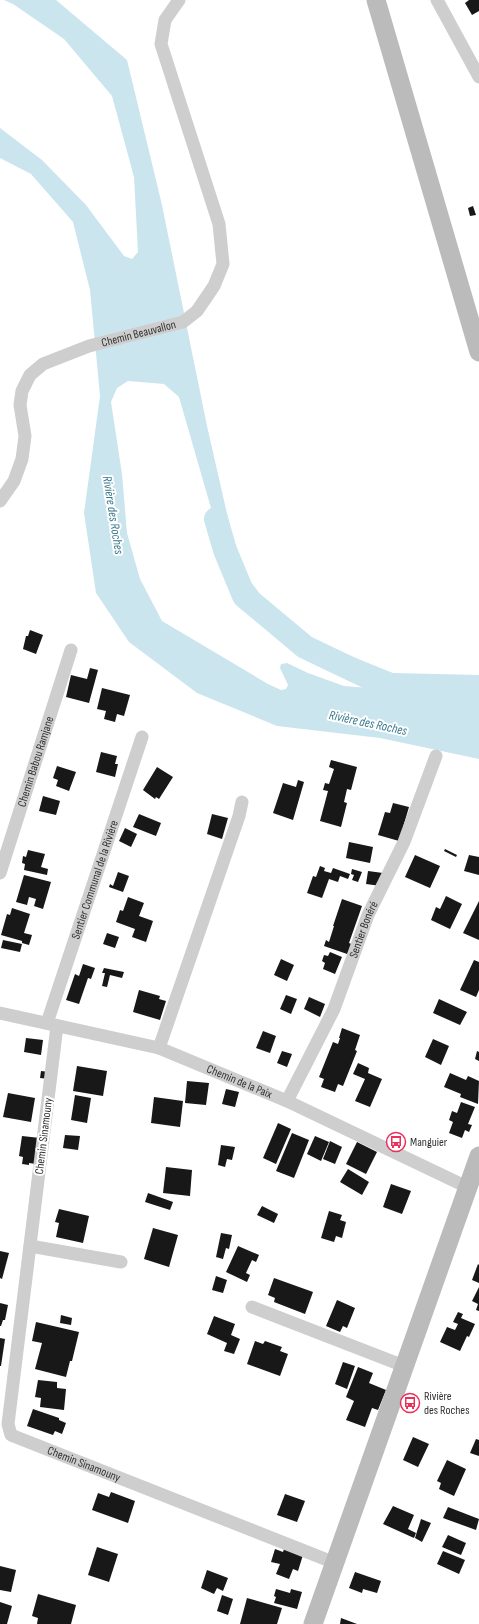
<svg xmlns="http://www.w3.org/2000/svg" width="479" height="1624" font-family="'Sofia Sans Condensed',sans-serif">
	<rect width="100%" height="100%" fill="#fff"/>
	<path fill="#cbe5ee" fill-rule="evenodd" d="M 4,0 L 56,0 L 127,60 L 162,205 L 207,426 L 239,566 L 272,610 L 321,644 L 393,673 L 479,675 L 479,759 L 380,738 L 277,726 L 197,693 L 129,642 L 96,593 L 84,513 L 100,396 L 90,290 L 73,222 L 31,174 L 0,158 L 0,128 L 42,160 L 86,205 L 124,256 L 132,259 L 138,252 L 134,177 L 112,96 L 64,39 L 13,4 ZM 128,381 L 164,384 L 179,397 L 217,529 L 244,596 L 279,630 L 305,647 L 369,676 C 373,681 372,684 369,688 L 344,686 L 308,673 L 287,663 L 281,664 L 280,668 L 288,685 L 286,689 L 281,690 L 268,684 L 162,621 L 140,579 L 127,533 L 122,474 L 111,402 L 117,388 Z"/>
	<g fill="none" stroke-linecap="round" stroke-linejoin="round">
		<polyline stroke="#cbe5ee" stroke-width="24" points="216,519 225,550 244,596 305,647 372,679 399,697"/>
	</g>
	<g fill="#181818">
		<polygon points="469,0 479,0 479,11 472,15 465,3"/>
		<polygon points="473,206 476,215 470,216 468,208"/>
		<polygon points="30,630 43,635 36,654 23,649 26,636 28,636"/>
		<polygon points="90,668 98,670 89,703 66,697 71,675 87,679"/>
		<polygon points="102,688 130,695 124,716 117,714 115,722 104,719 106,711 97,709"/>
		<polygon points="101,752 117,756 115,764 118,764 115,777 96,772"/>
		<polygon points="331,760 357,767 351,790 347,789 344,802 347,803 341,827 320,821 328,791 323,790 325,783 329,784 334,769 329,767"/>
		<polygon points="57,766 76,772 69,791 56,786 58,780 53,778"/>
		<polygon points="157,767 173,777 159,799 156,797 155,799 143,790"/>
		<polygon points="298,780 304,782 293,820 273,813 283,783 296,787"/>
		<polygon points="43,796 60,801 56,815 39,811"/>
		<polygon points="393,803 409,807 399,841 378,835 385,812 390,813"/>
		<polygon points="139,814 161,823 156,836 133,827"/>
		<polygon points="212,814 228,818 222,839 207,834"/>
		<polygon points="125,828 137,834 131,847 119,841"/>
		<polygon points="349,842 373,847 370,863 346,858"/>
		<polygon points="445,849 457,855 456,857 444,851"/>
		<polygon points="28,850 45,854 41,867 48,869 47,875 24,870 25,864 22,863 23,856 26,857"/>
		<polygon points="415,855 440,866 430,888 405,877"/>
		<polygon points="469,855 479,857 479,875 464,871"/>
		<polygon points="320,866 325,868 324,871 331,873 333,868 350,874 348,879 340,876 338,882 329,879 322,898 307,893 313,876 316,877"/>
		<polygon points="352,869 362,872 358,882 352,880 354,875 351,874"/>
		<polygon points="368,871 383,873 381,886 366,884"/>
		<polygon points="118,872 129,876 123,892 109,887 110,884 113,886"/>
		<polygon points="24,875 51,882 43,909 34,906 36,899 29,897 27,905 16,902"/>
		<polygon points="446,896 462,904 450,929 431,920 436,907 440,909"/>
		<polygon points="128,897 144,903 139,916 153,921 146,942 132,937 135,929 116,922 120,910 123,911"/>
		<polygon points="342,899 362,906 349,943 354,945 350,955 324,946 326,940 329,942 334,926 333,926"/>
		<polygon points="479,901 479,940 463,933"/>
		<polygon points="12,908 30,914 24,933 32,935 29,945 22,943 22,941 1,935 7,914 10,915"/>
		<polygon points="107,933 119,937 115,948 103,944"/>
		<polygon points="3,940 22,944 20,952 1,948"/>
		<polygon points="330,952 342,957 335,974 323,969 325,963 322,961 324,955 328,956"/>
		<polygon points="281,959 294,965 287,981 274,975"/>
		<polygon points="474,960 479,962 479,990 476,997 460,990"/>
		<polygon points="83,964 95,968 91,979 88,978 79,1004 66,1000 75,974 79,976"/>
		<polygon points="104,968 124,972 122,978 110,975 107,987 102,986 105,973 102,973"/>
		<polygon points="139,990 160,996 159,999 166,1001 160,1020 133,1012"/>
		<polygon points="286,995 297,999 291,1014 280,1009"/>
		<polygon points="309,997 325,1004 320,1017 304,1009"/>
		<polygon points="439,999 467,1012 460,1025 433,1013"/>
		<polygon points="342,1028 360,1035 355,1050 357,1051 343,1086 338,1084 335,1092 321,1087 324,1079 319,1077 333,1042 338,1044 340,1038 339,1038"/>
		<polygon points="263,1031 276,1036 270,1053 256,1048"/>
		<polygon points="26,1038 43,1040 41,1055 24,1052"/>
		<polygon points="433,1039 449,1046 441,1065 425,1057"/>
		<polygon points="282,1051 292,1054 287,1067 277,1063"/>
		<polygon points="477,1051 479,1052 479,1061 475,1059"/>
		<polygon points="358,1063 369,1068 368,1073 382,1079 370,1107 355,1101 365,1079 353,1074"/>
		<polygon points="77,1066 107,1071 103,1096 73,1091"/>
		<polygon points="41,1071 50,1072 49,1079 40,1078"/>
		<polygon points="450,1073 466,1080 468,1076 479,1081 478,1104 460,1097 461,1094 444,1087"/>
		<polygon points="187,1081 209,1083 206,1105 185,1103"/>
		<polygon points="226,1089 239,1092 235,1107 222,1104"/>
		<polygon points="8,1093 35,1098 31,1122 3,1117"/>
		<polygon points="75,1095 91,1098 87,1123 71,1120"/>
		<polygon points="154,1097 183,1101 180,1127 151,1123"/>
		<polygon points="461,1102 475,1107 468,1124 472,1125 469,1132 465,1130 462,1138 449,1133 453,1122 449,1120 452,1111 457,1113"/>
		<polygon points="278,1123 291,1129 276,1164 263,1158"/>
		<polygon points="292,1133 309,1140 294,1178 276,1171"/>
		<polygon points="65,1135 80,1136 78,1150 63,1148"/>
		<polygon points="22,1136 40,1138 36,1164 29,1163 29,1165 22,1164 23,1157 19,1156"/>
		<polygon points="315,1136 329,1142 321,1161 307,1154"/>
		<polygon points="330,1141 342,1147 335,1164 323,1159"/>
		<polygon points="357,1142 377,1152 366,1174 346,1164"/>
		<polygon points="221,1145 235,1147 232,1160 227,1159 225,1167 218,1165"/>
		<polygon points="166,1167 192,1170 190,1196 163,1193"/>
		<polygon points="348,1169 369,1182 362,1195 340,1182"/>
		<polygon points="391,1184 411,1191 402,1214 383,1207"/>
		<polygon points="148,1193 173,1202 170,1210 145,1202"/>
		<polygon points="262,1206 278,1214 274,1223 257,1215"/>
		<polygon points="59,1209 89,1216 83,1243 56,1237 59,1223 55,1222"/>
		<polygon points="329,1211 342,1215 340,1220 346,1222 342,1238 336,1236 334,1242 321,1238"/>
		<polygon points="153,1228 178,1235 169,1267 144,1259"/>
		<polygon points="221,1233 232,1235 229,1249 226,1248 223,1259 216,1257"/>
		<polygon points="238,1246 259,1255 256,1262 252,1260 246,1273 250,1275 247,1282 226,1272"/>
		<polygon points="0,1251 9,1253 2,1279 0,1278"/>
		<polygon points="478,1264 479,1265 479,1283 472,1280"/>
		<polygon points="216,1276 227,1280 223,1293 212,1290"/>
		<polygon points="274,1278 313,1292 305,1314 274,1302 275,1298 268,1295"/>
		<polygon points="479,1287 479,1311 476,1310 478,1304 472,1301"/>
		<polygon points="337,1300 355,1308 347,1328 343,1326 340,1332 326,1326"/>
		<polygon points="0,1303 8,1305 5,1320 3,1320 1,1326 0,1326"/>
		<polygon points="458,1312 463,1314 461,1318 475,1324 469,1337 467,1336 460,1351 440,1342 447,1327 455,1330 458,1324 453,1322"/>
		<polygon points="61,1315 72,1318 71,1325 60,1323"/>
		<polygon points="214,1316 235,1324 231,1335 240,1339 234,1354 224,1351 227,1343 207,1334"/>
		<polygon points="36,1322 79,1332 72,1361 70,1361 66,1377 35,1369 42,1343 32,1341"/>
		<polygon points="0,1338 5,1339 1,1366 0,1366"/>
		<polygon points="255,1341 263,1344 265,1341 282,1347 280,1351 288,1354 280,1376 247,1364"/>
		<polygon points="343,1362 355,1366 347,1389 335,1384"/>
		<polygon points="358,1367 373,1373 369,1383 386,1390 378,1410 372,1408 365,1427 346,1420 354,1401 346,1397"/>
		<polygon points="38,1380 57,1382 57,1388 66,1389 64,1410 40,1407 41,1398 35,1397"/>
		<polygon points="33,1409 59,1418 59,1420 66,1423 62,1434 55,1431 53,1435 27,1426"/>
		<polygon points="413,1437 429,1444 418,1467 403,1460"/>
		<polygon points="476,1439 479,1440 479,1456 470,1453"/>
		<polygon points="447,1460 466,1469 454,1496 439,1489 441,1483 437,1481"/>
		<polygon points="111,1492 135,1501 128,1523 92,1510 98,1493 109,1497"/>
		<polygon points="285,1494 305,1501 297,1522 277,1515"/>
		<polygon points="393,1506 414,1515 408,1529 416,1533 414,1538 383,1524"/>
		<polygon points="448,1507 479,1519 476,1530 443,1518"/>
		<polygon points="421,1519 431,1523 422,1542 415,1538"/>
		<polygon points="448,1535 466,1543 461,1555 442,1547"/>
		<polygon points="97,1547 118,1554 109,1582 88,1575"/>
		<polygon points="275,1549 283,1552 284,1549 303,1555 298,1571 293,1569 289,1579 276,1574 280,1564 271,1562"/>
		<polygon points="443,1551 465,1560 459,1574 437,1564"/>
		<polygon points="0,1566 16,1570 11,1592 0,1590"/>
		<polygon points="207,1570 228,1578 223,1591 217,1588 214,1594 201,1588"/>
		<polygon points="355,1572 381,1581 377,1593 363,1589 362,1593 349,1588"/>
		<polygon points="276,1589 290,1593 291,1589 302,1592 297,1609 274,1603 276,1597 274,1596"/>
		<polygon points="38,1594 76,1605 71,1624 37,1624 38,1618 32,1616"/>
		<polygon points="222,1595 233,1599 228,1615 217,1611"/>
		<polygon points="247,1598 282,1608 277,1624 240,1624"/>
		<polygon points="0,1602 12,1606 7,1624 0,1624"/>
		<polygon points="341,1618 357,1624 340,1624"/>
	</g>
	<g fill="none" stroke-linecap="round" stroke-linejoin="round">
		<g stroke="#cecece" stroke-width="13">
			<polyline points="437,0 479,77"/>
			<path id="s1" d="M 0,501 L 14,481 L 22,459 L 25,436 L 20,405 L 22,391 L 30,375 L 43,364 L 89,346 L 183,322 L 197,311 L 214,286 L 223,264 L 219,224 L 161,44 L 165,20 L 179,0"/>
			<path id="s2" d="M 0,873 L 71,650"/>
			<path id="s3" d="M 0,1013 L 159,1048 L 287,1101 L 467,1187"/>
			<path id="s4" d="M 47,1023 L 142,737"/>
			<path id="s5" d="M 57,1026 L 8,1424 L 11,1435 L 335,1563"/>
			<polyline points="159,1048 239,816 242,802"/>
			<path id="s6" d="M 287,1101 L 334,1009 L 368,915 L 404,842 L 436,756"/>
			<polyline points="30,1246 121,1262"/>
			<polyline points="252,1307 404,1366"/>
		</g>
		<g stroke="#bbb" stroke-width="19">
			<polyline points="376,0 479,352"/>
			<polyline points="313,1624 479,1156"/>
		</g>
	</g>
	<defs>
		<g id="bus-ring" transform="scale(1)"><circle r="9.5" fill="#fff" stroke="#e9315b" stroke-width="1.5"/><path d="M-5-6H5V4H4V6H2V4H-2V6H-4V4H-5ZM-3.5-4V0h7V-4ZM-3.5 1.2v1.5H-2V1.2ZM2 1.2v1.5H3.5V1.2Z" fill="#e9315b"/></g>
	</defs>
	<g fill-rule="evenodd">
		<use href="#bus-ring" x="396" y="1142"/>
		<use href="#bus-ring" x="410" y="1403"/>
	</g>
	<g text-anchor="middle" dominant-baseline="central" stroke-width="4" stroke-linejoin="round" paint-order="stroke">
		<g font-size="12" fill="#313131" stroke="#fff">
			<text stroke="none"><textPath href="#s1" startOffset="252">Chemin Beauvallon</textPath></text>
			<text stroke="none"><textPath href="#s2" startOffset="117">Chemin Babou Ramjane</textPath></text>
			<text stroke="none"><textPath href="#s4" startOffset="151">Sentier Communal de la Rivière</textPath></text>
			<text stroke="none"><textPath href="#s6" startOffset="188">Sentier Bonéré</textPath></text>
			<text stroke="none"><textPath href="#s3" startOffset="250">Chemin de la Paix</textPath></text>
			<text transform="translate(44 1136) rotate(-83)">Chemin Sinamouny</text>
			<text stroke="none"><textPath href="#s5" startOffset="491">Chemin Sinamouny</textPath></text>
		</g>
		<g font-size="12" fill="#313131" stroke="#fff" text-anchor="start">
			<text x="410" y="1142">Manguier</text>
			<text x="424" y="1396">Rivière<tspan x="424" dy="14">des Roches</tspan></text>
		</g>
		<g font-size="13" font-style="italic" fill="#3a7a8f" stroke="#fff">
			<text transform="translate(113 515) rotate(81)">Rivière des Roches</text>
			<text transform="translate(368 723) rotate(12)">Rivière des Roches</text>
		</g>
	</g>
</svg>
